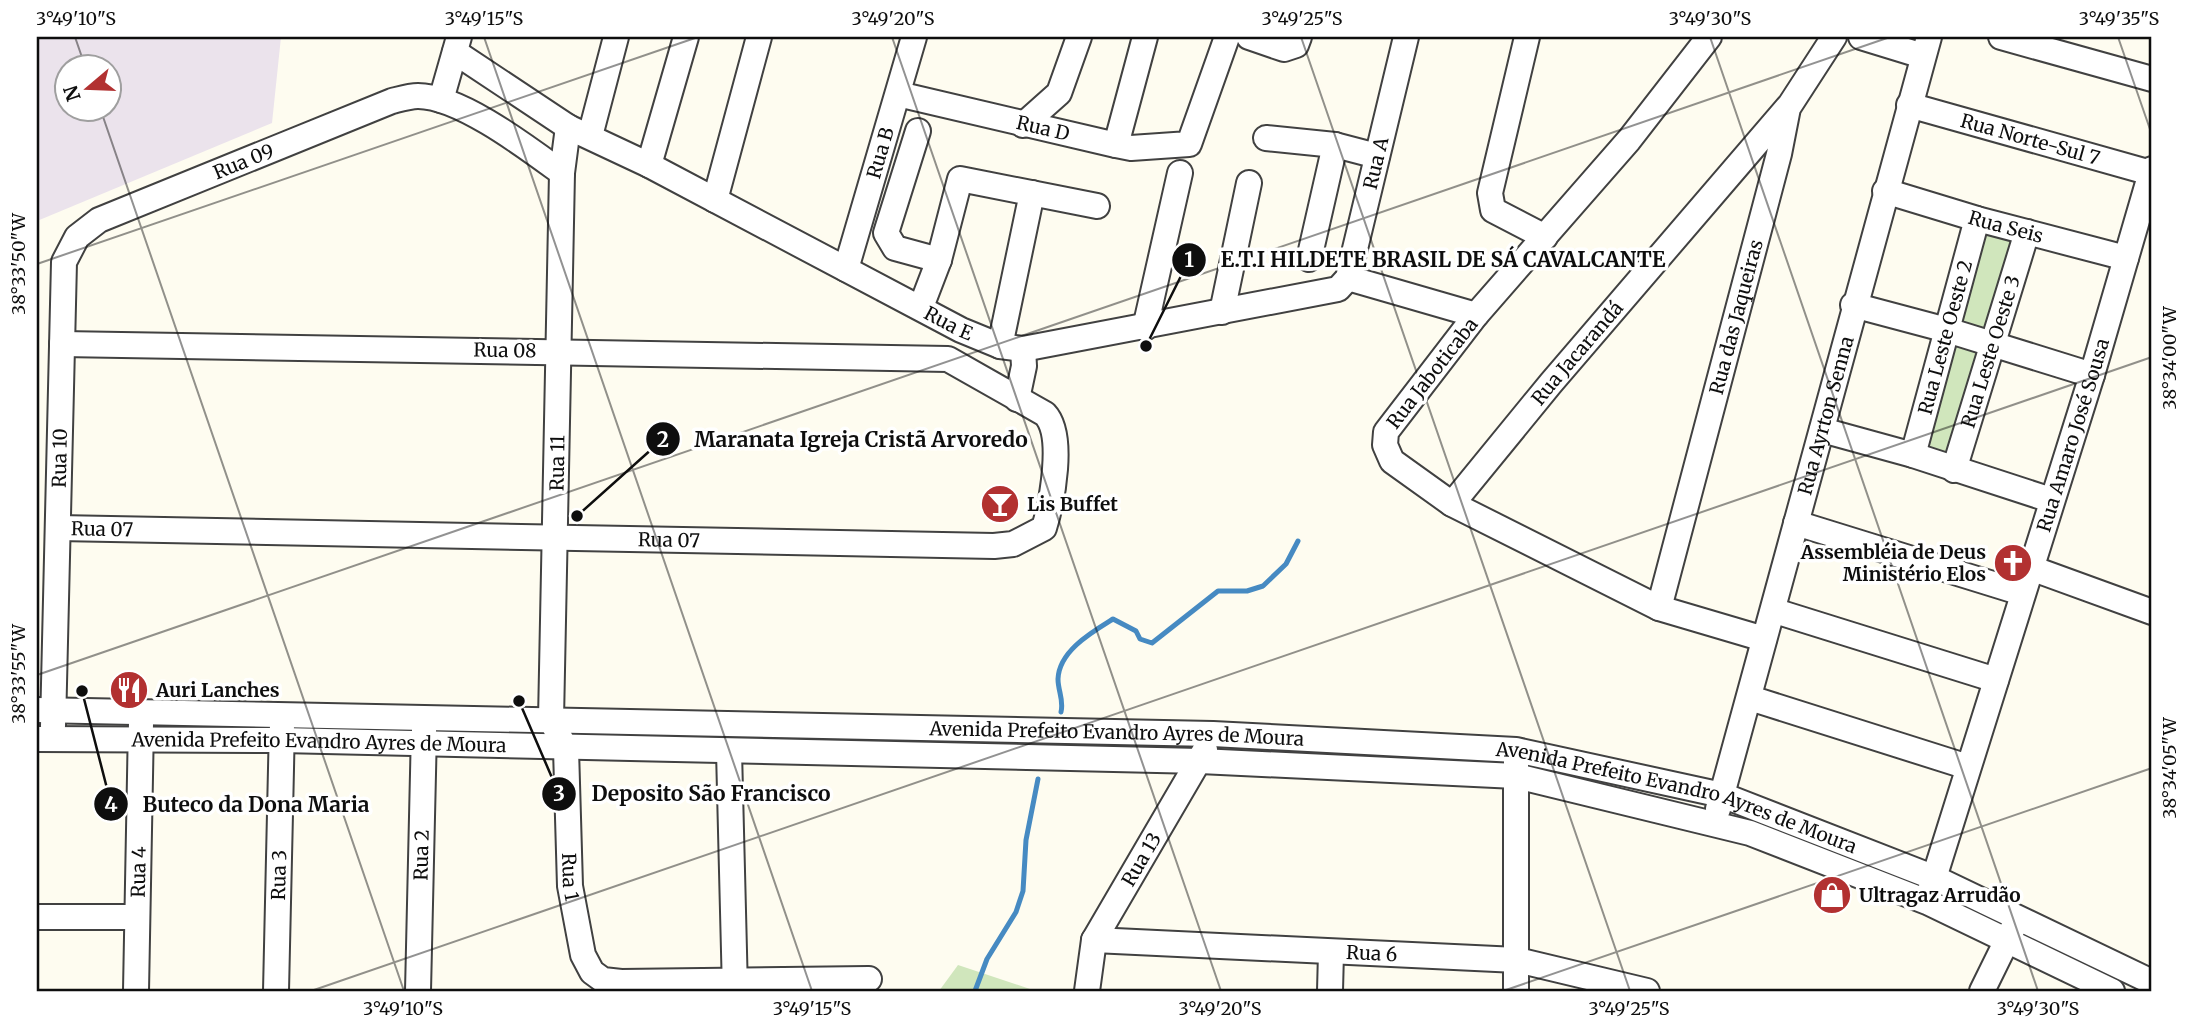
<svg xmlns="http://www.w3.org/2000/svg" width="2189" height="1028" font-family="Merriweather,serif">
	<rect width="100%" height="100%" fill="#fefcf0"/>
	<path fill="#ebe3ec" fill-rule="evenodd" d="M 37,37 L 281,37 L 272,123 L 37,221 ZM 66,66 L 108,66 L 108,108 L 66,108 Z"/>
	<g fill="#d0e6bc">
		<polygon points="1984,227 2018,242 1989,335 1954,329"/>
		<polygon points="1954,339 1983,355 1952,457 1923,452"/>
		<polygon points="958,965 1036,991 939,991"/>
	</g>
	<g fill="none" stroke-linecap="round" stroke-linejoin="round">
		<g stroke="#468ac2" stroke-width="5">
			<path d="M 1061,712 C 1064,700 1058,691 1058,679 C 1059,651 1092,632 1113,619 L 1136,631 L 1140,639 L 1152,643 L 1218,591 L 1247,591 L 1263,586 L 1286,564 L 1298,541"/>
			<polyline points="975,991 987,959 1016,912 1023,891 1026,840 1038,779"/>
		</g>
		<g stroke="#414141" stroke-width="28">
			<g id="minor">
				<polyline points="1249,37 1284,49 1296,45 1299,37"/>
				<polyline points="1527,37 1490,193 1493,210 1545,237"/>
				<polyline points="1709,37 1629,140 1476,315 1386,432 1385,445 1392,461 1452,504 1659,608 1764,639"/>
				<polyline points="1861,37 1923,56"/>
				<polyline points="2001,37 2152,79"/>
				<path id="s1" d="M 455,52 L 568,127 L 649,165 L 961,330 L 1000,346 L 1023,349 L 1338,289 L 1348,278 L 1406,37"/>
				<path id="s2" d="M 898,94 L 1116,145 L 1131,148 L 1189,144 L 1227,37"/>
				<polyline points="441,100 459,37"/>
				<path id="s3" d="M 1909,105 L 2151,173"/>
				<polyline points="1023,125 1059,93 1079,37"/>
				<path id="s4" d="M 568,127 L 562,173 L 551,720 L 566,749 L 570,886 L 583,955 L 592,972 L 603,980 L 621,982 L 869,979"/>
				<polyline points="918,131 886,233 895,248 939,260"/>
				<polyline points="590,136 616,37"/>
				<polyline points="1266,138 1335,145 1377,156"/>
				<polyline points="1116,145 1145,37"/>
				<polyline points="649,165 686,37"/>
				<path id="s5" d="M 1885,191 L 1977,219 L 2126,258"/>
				<polyline points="715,200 759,37"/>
				<polyline points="1309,259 1335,145"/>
				<path id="s6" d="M 846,269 L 914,37"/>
				<polyline points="1348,278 1476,315"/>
				<polyline points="1853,305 1947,330 2092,375"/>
				<polyline points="921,307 939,260 960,179 1097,206"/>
				<polyline points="1222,312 1249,183"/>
				<polyline points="1145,328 1180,173"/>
				<polyline points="1000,346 1032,193"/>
				<polyline points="1017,399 1024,366 1023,349"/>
				<polyline points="1822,430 1913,455 2051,500"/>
				<path id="s7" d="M 1913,455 L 1977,219"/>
				<path id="s8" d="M 1954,470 L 2027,232"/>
				<path id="s9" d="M 1452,504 L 1551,383 L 1787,108"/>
				<polyline points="1796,523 2022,593"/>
				<path id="s10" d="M 58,528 L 994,546 L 1013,544 L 1044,528 C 1052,502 1065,435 1045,414 L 948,359 L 62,344"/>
				<polyline points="2031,568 2152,612"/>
				<path id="s11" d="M 1659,608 L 1779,154 L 1788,108 L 1834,37"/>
				<polyline points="1775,611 1996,680"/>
				<polyline points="1750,698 1968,767"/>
				<path id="s12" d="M 37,710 L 1213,734 L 1516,750 L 1722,795 L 1935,878 L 2152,982"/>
				<path id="s13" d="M 53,726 L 64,262 L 77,237 L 99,220 L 392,101 C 400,99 410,96 418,96 C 460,96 529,149 562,173"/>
				<path id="s14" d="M 37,739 L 281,740 L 1200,761 L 1516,776 L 1750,833 L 1927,902 L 2112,991"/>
				<polyline points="729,751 735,991"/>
				<path id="s15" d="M 1718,809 L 1929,37"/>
				<path id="s16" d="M 1929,894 L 2092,375 L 2152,169"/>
				<polyline points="37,917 137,917"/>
				<path id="s17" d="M 1094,940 L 1517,960 L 1647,991"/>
				<path id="s18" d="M 136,991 L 141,723"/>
				<path id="s19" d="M 276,991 L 282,724"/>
				<path id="s20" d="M 418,991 L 424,730"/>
				<path id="s21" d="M 1087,991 L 1094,940 L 1205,750"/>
				<polyline points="1330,991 1331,952"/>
				<polyline points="1516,991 1516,761"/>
				<polyline points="1982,991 2014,926"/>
			</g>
		</g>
		<use href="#minor" stroke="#fff" stroke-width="24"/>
	</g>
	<path fill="none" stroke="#0e0e0e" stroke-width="2" stroke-opacity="0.45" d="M 75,37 L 85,66M 484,37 L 812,991M 892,37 L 1221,991M 1301,37 L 1630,991M 1710,37 L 2038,991M 2118,37 L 2152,135M 100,108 L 404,991M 37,264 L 698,37M 37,675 L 1890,37M 311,991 L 2152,357M 1503,991 L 2152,768"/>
	<defs>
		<g id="bar-disc" transform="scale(2.0125)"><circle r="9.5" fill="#b23131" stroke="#fff"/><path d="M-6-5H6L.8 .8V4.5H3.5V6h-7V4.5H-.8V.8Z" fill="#fff"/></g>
		<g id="church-disc" transform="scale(2.0125)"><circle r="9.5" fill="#b23131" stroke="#fff"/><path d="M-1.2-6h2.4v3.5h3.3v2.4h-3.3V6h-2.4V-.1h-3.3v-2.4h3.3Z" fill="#fff"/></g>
		<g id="restaurant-disc" transform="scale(2.0125)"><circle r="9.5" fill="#b23131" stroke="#fff"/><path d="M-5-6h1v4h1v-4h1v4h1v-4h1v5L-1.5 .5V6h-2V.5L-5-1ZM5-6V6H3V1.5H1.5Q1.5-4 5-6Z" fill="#fff"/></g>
		<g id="shop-disc" transform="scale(2.0125)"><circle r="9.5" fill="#b23131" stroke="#fff"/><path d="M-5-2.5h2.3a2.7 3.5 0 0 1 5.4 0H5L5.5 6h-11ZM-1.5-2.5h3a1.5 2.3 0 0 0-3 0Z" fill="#fff"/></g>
	</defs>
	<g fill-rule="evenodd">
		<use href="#bar-disc" x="1000" y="504"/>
		<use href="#church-disc" x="2013" y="563"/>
		<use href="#restaurant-disc" x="129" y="690"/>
		<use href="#shop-disc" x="1832" y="895"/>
	</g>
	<g text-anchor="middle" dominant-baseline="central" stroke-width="7" stroke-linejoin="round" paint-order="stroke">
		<g font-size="19" fill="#0e0e0e" stroke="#fff">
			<text stroke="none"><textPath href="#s2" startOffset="149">Rua D</textPath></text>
			<text stroke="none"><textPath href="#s3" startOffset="126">Rua Norte-Sul 7</textPath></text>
			<text stroke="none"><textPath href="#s6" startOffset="121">Rua B</textPath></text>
			<text stroke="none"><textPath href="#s13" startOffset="676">Rua 09</textPath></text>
			<text stroke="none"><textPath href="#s1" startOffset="1097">Rua A</textPath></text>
			<text stroke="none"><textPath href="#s5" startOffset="126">Rua Seis</textPath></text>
			<text stroke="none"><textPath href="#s11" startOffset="301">Rua das Jaqueiras</textPath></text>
			<text stroke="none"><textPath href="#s1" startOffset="564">Rua E</textPath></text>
			<text stroke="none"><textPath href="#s7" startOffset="122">Rua Leste Oeste 2</textPath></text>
			<text transform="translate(505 350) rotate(1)">Rua 08</text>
			<text stroke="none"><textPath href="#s8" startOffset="124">Rua Leste Oeste 3</textPath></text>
			<text stroke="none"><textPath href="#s9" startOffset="196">Rua Jacarandá</textPath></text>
			<text transform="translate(1432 373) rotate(-52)">Rua Jaboticaba</text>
			<text stroke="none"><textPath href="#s15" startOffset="408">Rua Ayrton Senna</textPath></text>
			<text stroke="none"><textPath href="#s16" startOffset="481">Rua Amaro José Sousa</textPath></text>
			<text stroke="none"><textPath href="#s13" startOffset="268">Rua 10</textPath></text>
			<text transform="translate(557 463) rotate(-89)">Rua 11</text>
			<text stroke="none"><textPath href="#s10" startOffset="44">Rua 07</textPath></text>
			<text stroke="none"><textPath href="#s10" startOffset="611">Rua 07</textPath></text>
			<text stroke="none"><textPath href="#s12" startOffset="1080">Avenida Prefeito Evandro Ayres de Moura</textPath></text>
			<text stroke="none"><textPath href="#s14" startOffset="282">Avenida Prefeito Evandro Ayres de Moura</textPath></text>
			<text stroke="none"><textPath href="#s12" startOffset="1647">Avenida Prefeito Evandro Ayres de Moura</textPath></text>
			<text stroke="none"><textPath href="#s20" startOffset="136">Rua 2</textPath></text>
			<text stroke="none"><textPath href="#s21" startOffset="145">Rua 13</textPath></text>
			<text stroke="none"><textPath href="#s18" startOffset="119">Rua 4</textPath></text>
			<text stroke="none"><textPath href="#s19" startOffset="116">Rua 3</textPath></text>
			<text stroke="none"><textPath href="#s4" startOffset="754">Rua 1</textPath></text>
			<text stroke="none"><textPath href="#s17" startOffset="278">Rua 6</textPath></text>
		</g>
		<g font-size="19" font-weight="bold" fill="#0e0e0e" stroke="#fff" text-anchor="start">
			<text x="1027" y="504">Lis Buffet</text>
			<text x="1986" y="552" text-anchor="end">Assembléia de Deus<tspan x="1986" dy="22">Ministério Elos</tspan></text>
			<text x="156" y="690">Auri Lanches</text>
			<text x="1859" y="895">Ultragaz Arrudão</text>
		</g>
	</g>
	<path fill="none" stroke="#0e0e0e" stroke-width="2.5" d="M1146 346L1189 260M577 516L663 439M519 701L559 794M82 691L111 804"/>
	<g fill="#0e0e0e" stroke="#fff" stroke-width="2.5">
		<circle cx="1146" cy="346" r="7"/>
		<circle cx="577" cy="516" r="7"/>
		<circle cx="519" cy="701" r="7"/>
		<circle cx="82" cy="691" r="7"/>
		<circle cx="1189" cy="260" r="18"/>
		<circle cx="663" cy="439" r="18"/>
		<circle cx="559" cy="794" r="18"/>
		<circle cx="111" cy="804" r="18"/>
	</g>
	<g font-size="21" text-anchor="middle" font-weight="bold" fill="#fff">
		<text x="1189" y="267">1</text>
		<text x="663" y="447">2</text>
		<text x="559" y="801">3</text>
		<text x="111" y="812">4</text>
	</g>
	<g font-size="21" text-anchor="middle" font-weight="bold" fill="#0e0e0e" stroke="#fff" stroke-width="7" stroke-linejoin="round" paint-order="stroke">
		<text x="1443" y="267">E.T.I HILDETE BRASIL DE SÁ CAVALCANTE</text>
		<text x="861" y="447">Maranata Igreja Cristã Arvoredo</text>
		<text x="711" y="801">Deposito São Francisco</text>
		<text x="256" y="812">Buteco da Dona Maria</text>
	</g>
	<rect width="2189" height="1028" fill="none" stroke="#ffffff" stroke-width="77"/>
	<g transform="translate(88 88) rotate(251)"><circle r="33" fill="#ffffff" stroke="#9f9f9f" stroke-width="2"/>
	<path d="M0-5L12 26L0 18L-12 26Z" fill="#b23131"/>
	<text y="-10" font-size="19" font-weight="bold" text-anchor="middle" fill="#0e0e0e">N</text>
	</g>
	<rect x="38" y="38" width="2112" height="952" fill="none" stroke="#0e0e0e" stroke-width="2.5"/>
	<g font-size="18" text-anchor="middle" fill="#0e0e0e">
		<text x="76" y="25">3°49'10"S</text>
		<text x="484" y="25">3°49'15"S</text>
		<text x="893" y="25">3°49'20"S</text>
		<text x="1302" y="25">3°49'25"S</text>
		<text x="1710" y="25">3°49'30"S</text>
		<text x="2119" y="25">3°49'35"S</text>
		<text transform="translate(19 264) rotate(-90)" y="6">38°33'50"W</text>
		<text transform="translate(2170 358) rotate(-90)" y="6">38°34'00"W</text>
		<text transform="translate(19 674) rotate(-90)" y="6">38°33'55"W</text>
		<text transform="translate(2170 768) rotate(-90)" y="6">38°34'05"W</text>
		<text x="403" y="1015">3°49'10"S</text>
		<text x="812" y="1015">3°49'15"S</text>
		<text x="1220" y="1015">3°49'20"S</text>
		<text x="1629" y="1015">3°49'25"S</text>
		<text x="2038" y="1015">3°49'30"S</text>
	</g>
</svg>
